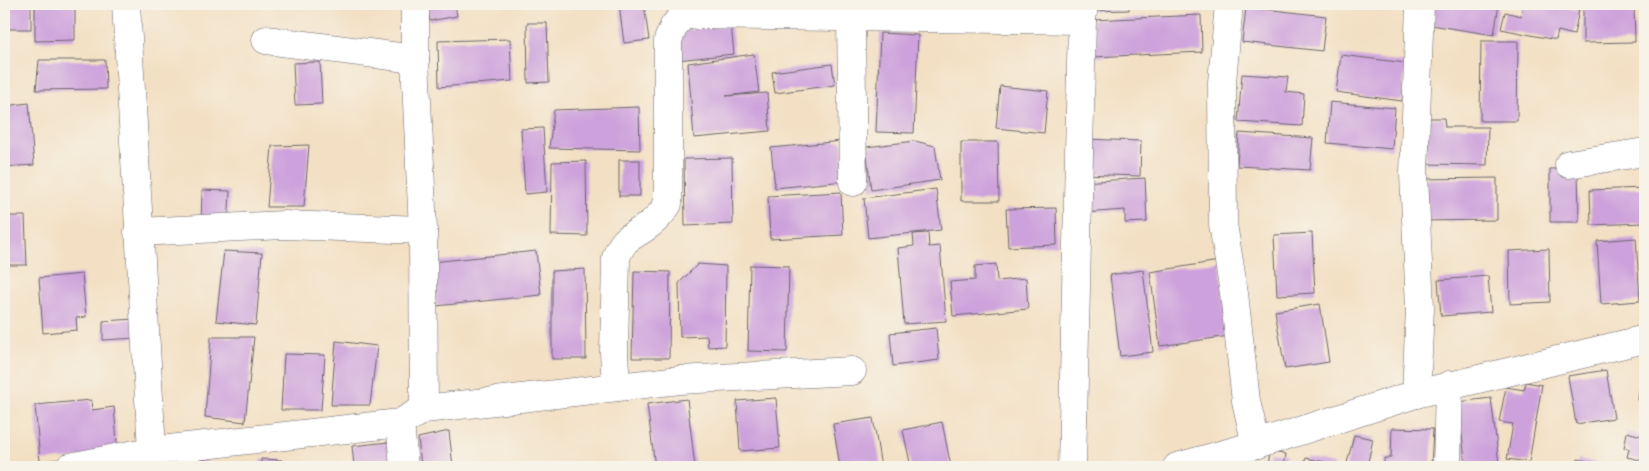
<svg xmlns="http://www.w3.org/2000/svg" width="1649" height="471" font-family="'Architects Daughter',sans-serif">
	<rect width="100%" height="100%" fill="#f7f3e8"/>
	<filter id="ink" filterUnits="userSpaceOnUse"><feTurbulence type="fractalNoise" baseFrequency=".02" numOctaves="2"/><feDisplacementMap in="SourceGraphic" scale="10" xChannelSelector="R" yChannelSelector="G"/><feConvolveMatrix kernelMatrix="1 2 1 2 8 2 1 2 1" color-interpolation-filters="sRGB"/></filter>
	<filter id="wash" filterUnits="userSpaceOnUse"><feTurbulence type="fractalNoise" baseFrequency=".0096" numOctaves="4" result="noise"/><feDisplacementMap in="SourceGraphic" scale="20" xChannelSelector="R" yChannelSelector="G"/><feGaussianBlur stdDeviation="1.12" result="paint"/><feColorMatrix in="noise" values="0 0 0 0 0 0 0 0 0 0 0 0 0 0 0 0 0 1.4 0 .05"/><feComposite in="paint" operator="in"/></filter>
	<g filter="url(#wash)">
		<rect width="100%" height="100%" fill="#f3e0c4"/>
		<g id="blocks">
			<g fill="#cda2dc">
				<rect x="4" y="4" width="27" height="25"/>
				<polygon points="35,4 75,4 75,40 35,41"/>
				<polygon points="427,4 455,4 457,16 430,21"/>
				<polygon points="619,4 644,4 649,40 624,43"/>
				<polygon points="1093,4 1129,4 1129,10 1093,11"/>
				<polygon points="1428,4 1499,4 1494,35 1425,24"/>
				<polygon points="1523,4 1565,4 1564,7 1579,10 1574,35 1558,31 1556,40 1501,29 1505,12 1521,16"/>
				<polygon points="1583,4 1634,4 1635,42 1583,43"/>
				<polygon points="1246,7 1326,16 1322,51 1242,42"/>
				<polygon points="1201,15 1202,52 1093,57 1092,20"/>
				<polygon points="527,23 547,23 549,82 528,83"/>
				<polygon points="731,25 734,54 677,60 674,31"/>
				<polygon points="880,33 918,35 914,133 876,132"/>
				<polygon points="510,39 512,81 439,87 438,41"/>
				<polygon points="1481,41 1518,41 1517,121 1480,121"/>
				<polygon points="754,54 759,92 726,96 767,93 770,131 694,138 688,63"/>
				<polygon points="1341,55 1406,63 1402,101 1336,92"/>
				<polygon points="39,60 105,60 106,89 36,90"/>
				<polygon points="320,62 322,104 295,105 293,63"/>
				<polygon points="832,64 835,85 775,93 772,72"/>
				<polygon points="1242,74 1288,77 1286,92 1304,94 1302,126 1238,122"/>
				<polygon points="1000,86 1048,91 1044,133 996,128"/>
				<polygon points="1330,102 1395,108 1392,149 1327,143"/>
				<polygon points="29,103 34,165 4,167 4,106"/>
				<polygon points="639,107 640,150 549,148 554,110"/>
				<polygon points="1426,118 1444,118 1445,127 1488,127 1487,165 1425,164"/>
				<polygon points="543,128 547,192 525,194 521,129"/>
				<polygon points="1239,133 1313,138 1310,170 1237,166"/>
				<polygon points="1083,139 1141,141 1140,176 1081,174"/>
				<polygon points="842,141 845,181 775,188 771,148"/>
				<polygon points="915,141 935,146 940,180 871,190 866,147"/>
				<polygon points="961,142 998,142 999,201 961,201"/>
				<polygon points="309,145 304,207 267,207 272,146"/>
				<polygon points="732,158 733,224 685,226 684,159"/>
				<rect x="619" y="160" width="21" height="36"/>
				<polygon points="586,161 587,236 551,235 552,162"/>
				<polygon points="1578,168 1579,222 1550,222 1550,169"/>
				<polygon points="1145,178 1147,222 1125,223 1125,210 1083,213 1081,182"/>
				<polygon points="1497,178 1497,220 1420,221 1420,179"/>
				<polygon points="1645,188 1645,223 1591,225 1590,190"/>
				<polygon points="936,189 941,230 868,238 864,198"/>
				<polygon points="202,190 230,191 228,226 201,224"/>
				<polygon points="841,192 843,235 770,239 768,196"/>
				<polygon points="1056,208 1057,245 1008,247 1006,209"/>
				<polygon points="4,216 25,216 27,265 4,265"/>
				<polygon points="928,233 929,247 940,246 946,321 904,324 898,248 914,246 913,234"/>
				<polygon points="1312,233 1315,293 1277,295 1274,235"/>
				<polygon points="1636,238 1640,301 1601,304 1597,241"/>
				<polygon points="1549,249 1550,302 1510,304 1509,251"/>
				<polygon points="224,251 262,253 256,325 216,321"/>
				<polygon points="536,251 541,295 436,306 432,262"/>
				<polygon points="1219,261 1229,336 1160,346 1150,272"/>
				<polygon points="698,264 726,266 725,346 708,347 707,336 680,337 679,283"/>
				<polygon points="996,264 997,281 1026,278 1028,309 953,316 950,282 975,280 975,266"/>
				<polygon points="750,265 789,266 787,352 748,351"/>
				<polygon points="585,269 586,359 552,359 552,271"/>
				<polygon points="1143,270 1153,352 1120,356 1110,275"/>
				<polygon points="634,271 670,272 669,358 632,358"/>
				<polygon points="82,274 86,317 76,318 77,330 43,333 39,278"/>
				<polygon points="1488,276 1491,312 1441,316 1438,280"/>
				<polygon points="1320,304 1329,362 1285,369 1275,311"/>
				<polygon points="135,319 137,338 103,340 103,321"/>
				<polygon points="936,328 939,360 893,366 890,333"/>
				<polygon points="211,337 254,337 245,422 205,417"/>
				<polygon points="336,341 377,346 370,405 331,405"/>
				<polygon points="284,354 325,355 321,410 281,410"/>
				<polygon points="1642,367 1645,367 1645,402 1638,400"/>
				<polygon points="1606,370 1614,418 1576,424 1568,376"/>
				<polygon points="1526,382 1542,385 1529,462 1507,459 1513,424 1499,422 1506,387 1524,390"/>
				<polygon points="776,398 780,448 740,451 737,401"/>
				<polygon points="1491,398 1499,464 1466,467 1458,402"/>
				<polygon points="687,399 695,467 655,467 647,404"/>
				<polygon points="91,400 92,410 114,407 118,454 40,461 35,405"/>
				<polygon points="873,418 881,467 840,467 833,424"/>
				<polygon points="942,422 951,467 911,467 903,430"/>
				<polygon points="1392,428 1433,429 1431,467 1384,467 1384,458 1391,458"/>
				<polygon points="449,431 453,467 421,467 418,438"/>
				<polygon points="1627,432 1645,437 1645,461 1627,457 1629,449 1624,448"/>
				<polygon points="1354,435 1373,439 1367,467 1346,467"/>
				<polygon points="389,442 391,467 354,467 352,446"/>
				<polygon points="1269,452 1286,454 1284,467 1267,467"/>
				<polygon points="1306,458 1334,464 1334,467 1303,467"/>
				<polygon points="261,459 282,460 283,467 261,467"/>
				<polygon points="1578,459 1610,466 1610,467 1576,467"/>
				<polygon points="206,460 207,467 172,467 172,463"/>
			</g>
		</g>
	</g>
	<g filter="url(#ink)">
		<use href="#blocks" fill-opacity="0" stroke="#6b646b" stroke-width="1"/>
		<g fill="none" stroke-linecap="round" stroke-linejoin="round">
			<g stroke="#6b646b" stroke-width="29">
				<g id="minor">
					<polyline points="126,4 153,467"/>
					<polyline points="415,4 415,59 423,230 424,409"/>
					<polyline points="1229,4 1222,82 1223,224 1234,293 1246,401 1256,445"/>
					<polyline points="851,17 853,182"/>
					<polyline points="266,40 415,59"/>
					<polyline points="1569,164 1645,152"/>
					<polyline points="138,232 284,225 423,230"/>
					<path d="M 616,387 L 614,352 L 616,258 C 624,235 632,238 649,225 C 657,219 663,212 668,204 L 668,40 L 674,26 L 683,15 L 1082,20"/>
					<polyline points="1416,394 1420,308 1414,174 1420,4"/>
					<polyline points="400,423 404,467"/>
					<polyline points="70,467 151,451 400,423 424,409 680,380 852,371"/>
					<polyline points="1072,467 1082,20 1084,4"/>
					<polyline points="1177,467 1256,445 1416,394 1645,339"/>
					<polyline points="1447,467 1449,385"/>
				</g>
			</g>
			<use href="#minor" stroke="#fff" stroke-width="28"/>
		</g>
	</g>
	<rect width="1649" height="471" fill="none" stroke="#f7f3e8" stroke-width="20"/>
</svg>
